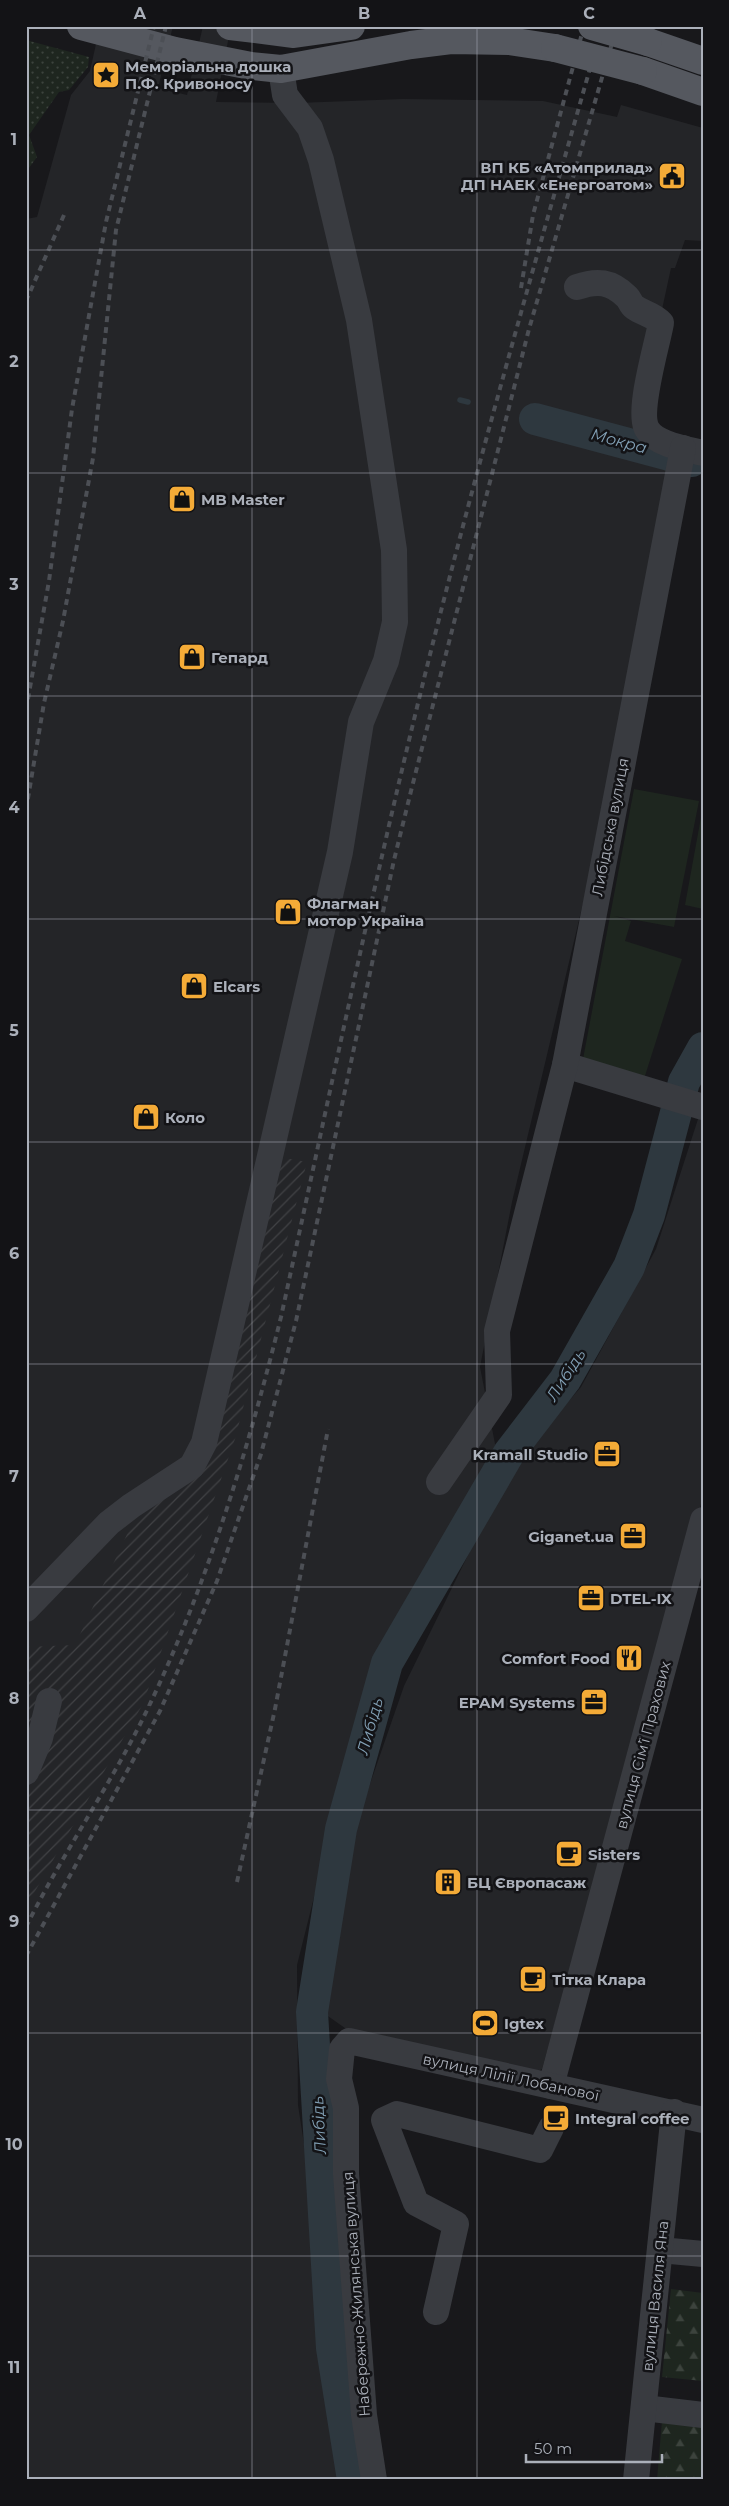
<svg xmlns="http://www.w3.org/2000/svg" width="729" height="2506" font-family="Montserrat,sans-serif">
	<defs>
		<pattern id="industrial-furrows" width="10" height="10" patternUnits="userSpaceOnUse" patternTransform="scale(1.25)"><rect width="10" height="10" fill="#242528"/><path d="M-1 1l2-2M0 10L10 0M9 11l2-2" fill="none" stroke="#414245"/></pattern>
		<pattern id="grass-dots" width="8" height="8" patternUnits="userSpaceOnUse" patternTransform="scale(1.25)"><rect width="8" height="8" fill="#1e261f"/><path d="M2 2h.1M6 6h.1" fill="none" stroke="#3c433d" stroke-width="1.8" stroke-linecap="round"/></pattern>
		<pattern id="forest-firs" width="22" height="20" patternUnits="userSpaceOnUse" patternTransform="scale(1.25)"><rect width="22" height="20" fill="#1e261f"/><path d="M5 1l3.5 6h-7zM16 11l3.5 6h-7z" fill="#3c433d"/></pattern>
		<pattern id="wetland-marsh" width="20" height="14" patternUnits="userSpaceOnUse" patternTransform="scale(1.25)"><rect width="20" height="14" fill="#1e261f"/><path d="M1 5h8M5 5V1M11 12h8M15 12V8" fill="none" stroke="#3c433d"/></pattern>
	</defs>
	<rect width="100%" height="100%" fill="#18181b"/>
	<g fill="#242528">
		<polygon points="100,26 173,26 158,88 187,95 203,26 231,26 216,102 297,103 403,99 543,101 617,117 621,105 703,128 703,241 685,240 675,268 671,268 637,425 668,467 594,857 512,1202 480,1367 496,1449 400,1617 365,1693 297,1965 298,2105 318,2235 325,2361 344,2480 26,2480 26,219 37,217 71,95 90,71"/>
		<polygon points="699,1116 703,1117 703,1497 542,2069 537,2072 352,2033 325,2014 353,1833 404,1686 511,1467 581,1387 656,1249"/>
	</g>
	<polygon fill="url(#industrial-furrows)" points="263,1154 307,1162 235,1439 143,1704 26,1907 26,1647 75,1645 145,1496 197,1447"/>
	<polygon fill="url(#grass-dots)" points="26,40 89,57 88,67 69,90 59,92 29,135 37,157 26,172"/>
	<g fill="url(#forest-firs)">
		<polygon points="671,2289 703,2293 703,2381 662,2377"/>
		<polygon points="662,2421 703,2425 703,2480 657,2480"/>
	</g>
	<polygon fill="url(#wetland-marsh)" points="536,405 644,435 678,451 674,473 550,436 557,432 554,425 534,420"/>
	<g fill="#1e261f">
		<polygon points="634,789 699,801 674,927 614,916 631,921 625,941 682,959 644,1079 583,1059"/>
		<polygon points="703,806 703,909 685,905"/>
	</g>
	<g fill="none" stroke-linecap="round" stroke-linejoin="round">
		<polyline stroke="#2e383f" stroke-width="5.5" points="460,400 468,402"/>
		<g stroke="#2e383f" stroke-width="32">
			<polyline points="535,419 692,461"/>
			<polyline points="353,2480 332,2348 312,2012 341,1829 387,1663 509,1453 565,1380 629,1267 649,1215 684,1082 703,1048"/>
		</g>
		<g stroke="#393b40" stroke-width="26">
			<path d="M 577,287 C 597,280 611,281 627,297 C 630,300 631,305 634,307 C 644,314 653,314 661,323 C 657,346 637,411 647,429 C 656,445 687,449 703,453"/>
			<polyline points="565,1065 703,1107"/>
			<polyline points="439,1482 499,1395 497,1331 565,1065 683,448"/>
			<polyline points="26,1609 109,1523 131,1506 192,1466 204,1443 340,852 361,722 386,661 395,622 394,550 359,320 321,160 310,128 285,95 281,69"/>
			<polyline points="26,1772 40,1738 49,1701"/>
			<polyline points="551,2086 703,1520"/>
			<polyline points="660,2250 703,2254"/>
			<polyline points="436,2312 456,2224 416,2203 384,2120 397,2114 540,2150 551,2128"/>
			<polyline points="644,2408 703,2415"/>
			<polyline points="374,2480 364,2415 346,2174 346,2108 339,2079 342,2049 349,2041 703,2120"/>
			<polyline points="636,2480 674,2112"/>
		</g>
		<g stroke="#55585f" stroke-width="28">
			<polyline points="81,26 175,51 251,66 281,69 411,45 451,40 509,41 555,48"/>
			<polyline points="230,26 294,34 351,26"/>
			<polyline points="648,42 703,61"/>
			<polyline points="643,71 703,92"/>
		</g>
		<g stroke="#4c4f55" stroke-width="4" stroke-dasharray="6 5" stroke-linecap="butt">
			<polyline points="521,288 533,215 584,26"/>
			<polyline points="26,301 64,215"/>
			<polyline points="26,710 49,581 72,409 106,222 154,26"/>
			<polyline points="26,810 44,703 63,621 93,458 116,230 166,26"/>
			<polyline points="237,1882 275,1709 328,1429"/>
			<path d="M 26,1927 C 63,1852 113,1782 149,1706 C 208,1582 248,1450 281,1317 C 332,1084 380,850 439,619 C 489,421 546,224 602,26"/>
			<polyline points="26,1956 160,1711 217,1581 261,1454 296,1321 394,860 412,787 529,329 617,26"/>
		</g>
		<g stroke="#55585f" stroke-width="28">
			<polyline points="592,26 648,42"/>
			<polyline points="555,48 643,71"/>
		</g>
	</g>
	<path fill="none" stroke="#abb0ba" stroke-width="1" stroke-opacity="0.55" d="M 252,26 L 252,2480M 477,26 L 477,2480M 26,250 L 703,250M 26,473 L 703,473M 26,696 L 703,696M 26,919 L 703,919M 26,1142 L 703,1142M 26,1364 L 703,1364M 26,1587 L 703,1587M 26,1810 L 703,1810M 26,2033 L 703,2033M 26,2256 L 703,2256"/>
	<defs>
		<g id="sight-square" transform="scale(1.4375)"><rect x="-9" y="-9" width="18" height="18" rx="4" fill="#f4ab37" stroke="#131316"/><path d="M0-6L1.8-2.2L6-1.7L2.9 1.2L3.7 5.4L0 3.3L-3.7 5.4L-2.9 1.2L-6-1.7L-1.8-2.2Z" fill="#111"/></g>
		<g id="civic-square" transform="scale(1.4375)"><rect x="-9" y="-9" width="18" height="18" rx="4" fill="#f4ab37" stroke="#131316"/><path d="M-.6-6.5H3V-4.5H.6V-3L4-1V1h2V6H-6V1h2V-1L-.6-3ZM-1.2 2.5V6h2.4V2.5Z" fill="#111"/></g>
		<g id="shop-square" transform="scale(1.4375)"><rect x="-9" y="-9" width="18" height="18" rx="4" fill="#f4ab37" stroke="#131316"/><path d="M-5-2.5h2.3a2.7 3.5 0 0 1 5.4 0H5L5.5 6h-11ZM-1.5-2.5h3a1.5 2.3 0 0 0-3 0Z" fill="#111"/></g>
		<g id="office-square" transform="scale(1.4375)"><rect x="-9" y="-9" width="18" height="18" rx="4" fill="#f4ab37" stroke="#131316"/><path d="M-6-3h4V-5.5h4V-3h4V5H-6ZM-1-4.5V-3h2v-1.5ZM-6 0V1H6V0Z" fill="#111"/></g>
		<g id="restaurant-square" transform="scale(1.4375)"><rect x="-9" y="-9" width="18" height="18" rx="4" fill="#f4ab37" stroke="#131316"/><path d="M-5-6h1v4h1v-4h1v4h1v-4h1v5L-1.5 .5V6h-2V.5L-5-1ZM5-6V6H3V1.5H1.5Q1.5-4 5-6Z" fill="#111"/></g>
		<g id="cafe-square" transform="scale(1.4375)"><rect x="-9" y="-9" width="18" height="18" rx="4" fill="#f4ab37" stroke="#131316"/><path d="M-5.5-4.5H6V0H3Q3 3.5 0 3.5H-2.5Q-5.5 3.5-5.5 0ZM3-3.2v2h1.7v-2ZM-6 4.5H4V6H-6Z" fill="#111"/></g>
		<g id="building-square" transform="scale(1.4375)"><rect x="-9" y="-9" width="18" height="18" rx="4" fill="#f4ab37" stroke="#131316"/><path d="M-4-6H4V6H1V3H-1V6H-4ZM-2.5-4.3h1.7v1.8h-1.7ZM.8-4.3h1.7v1.8H.8ZM-2.5-1h1.7V.8h-1.7ZM.8-1h1.7V.8H.8Z" fill="#111"/></g>
		<g id="stadium-square" transform="scale(1.4375)"><rect x="-9" y="-9" width="18" height="18" rx="4" fill="#f4ab37" stroke="#131316"/><path d="M0-5a6.5 5 0 1 0 0 10a6.5 5 0 1 0 0-10ZM-3.5-1.8h7v3.6h-7Z" fill="#111"/></g>
	</defs>
	<g fill-rule="evenodd">
		<use href="#sight-square" x="106" y="75"/>
		<use href="#civic-square" x="672" y="176"/>
		<use href="#shop-square" x="182" y="499"/>
		<use href="#shop-square" x="192" y="657"/>
		<use href="#shop-square" x="288" y="912"/>
		<use href="#shop-square" x="194" y="986"/>
		<use href="#shop-square" x="146" y="1117"/>
		<use href="#office-square" x="607" y="1454"/>
		<use href="#office-square" x="633" y="1536"/>
		<use href="#office-square" x="591" y="1598"/>
		<use href="#restaurant-square" x="629" y="1658"/>
		<use href="#office-square" x="594" y="1702"/>
		<use href="#cafe-square" x="569" y="1854"/>
		<use href="#building-square" x="448" y="1882"/>
		<use href="#cafe-square" x="533" y="1979"/>
		<use href="#stadium-square" x="485" y="2023"/>
		<use href="#cafe-square" x="556" y="2118"/>
	</g>
	<g text-anchor="middle" dominant-baseline="central" stroke-width="5" stroke-linejoin="round" paint-order="stroke">
		<g font-size="15" font-weight="bold" fill="#abb0ba" stroke="#131316" text-anchor="start">
			<text x="125" y="66">Меморіальна дошка<tspan x="125" dy="17">П.Ф. Кривоносу</tspan></text>
			<text x="653" y="167" text-anchor="end">ВП КБ «Атомприлад»<tspan x="653" dy="17">ДП НАЕК «Енергоатом»</tspan></text>
			<text x="201" y="499">MB Master</text>
			<text x="211" y="657">Гепард</text>
			<text x="307" y="903">Флагман<tspan x="307" dy="17">мотор Україна</tspan></text>
			<text x="213" y="986">Elcars</text>
			<text x="165" y="1117">Коло</text>
			<text x="588" y="1454" text-anchor="end">Kramall Studio</text>
			<text x="614" y="1536" text-anchor="end">Giganet.ua</text>
			<text x="610" y="1598">DTEL-IX</text>
			<text x="610" y="1658" text-anchor="end">Comfort Food</text>
			<text x="575" y="1702" text-anchor="end">EPAM Systems</text>
			<text x="588" y="1854">Sisters</text>
			<text x="467" y="1882">БЦ Європасаж</text>
			<text x="552" y="1979">Тітка Клара</text>
			<text x="504" y="2023">Igtex</text>
			<text x="575" y="2118">Integral coffee</text>
		</g>
		<g font-size="15" fill="#abb0ba" stroke="#131316">
			<text transform="translate(610 827) rotate(-79)">Либідська вулиця</text>
			<text transform="translate(643 1745) rotate(-75)">вулиця Сімʼї Прахових</text>
			<text transform="translate(511 2077) rotate(12)">вулиця Лілії Лобанової</text>
			<text transform="translate(356 2294) rotate(-94)">Набережно-Жилянська вулиця</text>
			<text transform="translate(655 2296) rotate(-84)">вулиця Василя Яна</text>
		</g>
		<g font-size="16" font-style="italic" fill="#82a0b5" stroke="#131316">
			<text transform="translate(619 441) rotate(15)">Мокра</text>
			<text transform="translate(566 1375) rotate(-57)">Либідь</text>
			<text transform="translate(370 1726) rotate(-74)">Либідь</text>
			<text transform="translate(319 2125) rotate(-93)">Либідь</text>
		</g>
	</g>
	<rect width="729" height="2506" fill="none" stroke="#131316" stroke-width="55"/>
	<path d="M526 2454v8h136v-8" fill="none" stroke="#abb0ba" stroke-width="2.5"/>
	<text x="534" y="2454" font-size="15" fill="#abb0ba" stroke="#131316" stroke-width="4" paint-order="stroke">50 m</text>
	<rect x="28" y="28" width="674" height="2450" fill="none" stroke="#abb0ba" stroke-width="2"/>
	<g font-size="16" text-anchor="middle" font-weight="bold" fill="#abb0ba">
		<text x="140" y="19">A</text>
		<text x="364" y="19">B</text>
		<text x="589" y="19">C</text>
		<text x="14" y="145">1</text>
		<text x="14" y="367">2</text>
		<text x="14" y="590">3</text>
		<text x="14" y="813">4</text>
		<text x="14" y="1036">5</text>
		<text x="14" y="1259">6</text>
		<text x="14" y="1482">7</text>
		<text x="14" y="1704">8</text>
		<text x="14" y="1927">9</text>
		<text x="14" y="2150">10</text>
		<text x="14" y="2373">11</text>
	</g>
</svg>
